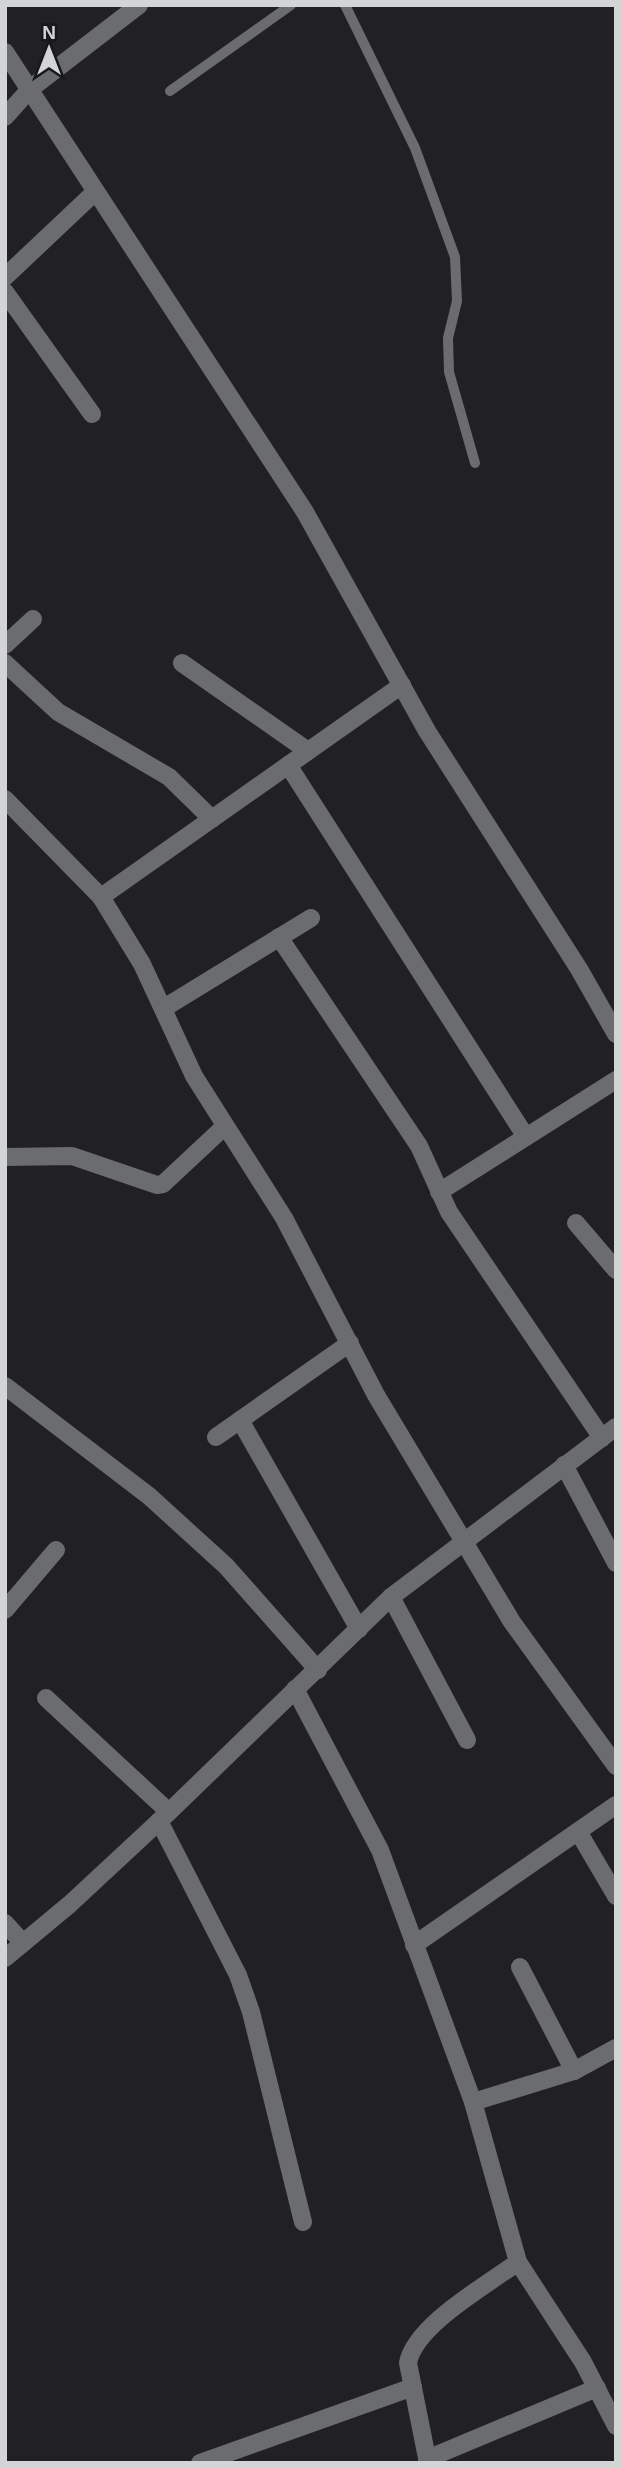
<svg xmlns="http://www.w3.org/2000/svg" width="621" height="2468" font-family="Arial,sans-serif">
	<rect width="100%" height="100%" fill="#212124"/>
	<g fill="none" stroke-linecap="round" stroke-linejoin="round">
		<g stroke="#6b6c6e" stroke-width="10">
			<polyline points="345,5 415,148 455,257 457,301 448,338 449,372 475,463"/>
			<polyline points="170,91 291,5"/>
		</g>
		<g stroke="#6b6c6e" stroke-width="18">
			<polyline points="5,52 305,512 427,731 579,969 616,1034"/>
			<polyline points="5,117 30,89 139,5"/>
			<polyline points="5,277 95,192"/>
			<polyline points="5,292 92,414"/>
			<polyline points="5,645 33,619"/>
			<polyline points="5,663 58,712 169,777 212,819"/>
			<polyline points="182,663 308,751"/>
			<polyline points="288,765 526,1137"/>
			<polyline points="5,799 101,897 142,964 194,1076 284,1218 376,1395 512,1622 616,1766"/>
			<polyline points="101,897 402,685"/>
			<polyline points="279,937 419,1146 449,1212 602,1438"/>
			<polyline points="164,1008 311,918"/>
			<polyline points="5,1157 72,1156 157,1185 163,1184 224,1127"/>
			<polyline points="439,1192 616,1080"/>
			<polyline points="576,1223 616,1270"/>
			<polyline points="5,1386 149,1496 226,1566 318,1670"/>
			<polyline points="240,1420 359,1629"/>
			<polyline points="216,1437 350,1343"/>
			<polyline points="564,1465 616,1563"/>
			<polyline points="391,1597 467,1740"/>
			<polyline points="5,1610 56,1550"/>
			<polyline points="295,1689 380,1850 473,2102 518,2262 583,2362 616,2426"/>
			<polyline points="46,1698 169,1812"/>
			<polyline points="159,1821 238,1975 251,2012 303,2222"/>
			<polyline points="579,1833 616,1896"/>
			<polyline points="5,1923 23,1943"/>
			<polyline points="414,1945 616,1805"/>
			<polyline points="5,1958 70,1904 169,1812 391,1597 616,1427"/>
			<polyline points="520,1967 574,2071"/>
			<polyline points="473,2102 574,2071 616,2048"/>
			<polyline points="427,2459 597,2388"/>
			<polyline points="200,2463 413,2387"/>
			<path d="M 428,2463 L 408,2363 C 415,2325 487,2285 518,2262"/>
		</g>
	</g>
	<rect width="621" height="2468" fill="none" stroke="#d3d4d5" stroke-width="14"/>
	<g transform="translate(49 49)" stroke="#17181a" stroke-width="5" paint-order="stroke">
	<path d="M0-5L12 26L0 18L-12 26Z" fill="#d3d4d5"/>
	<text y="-10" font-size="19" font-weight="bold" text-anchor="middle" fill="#d3d4d5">N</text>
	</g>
</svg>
